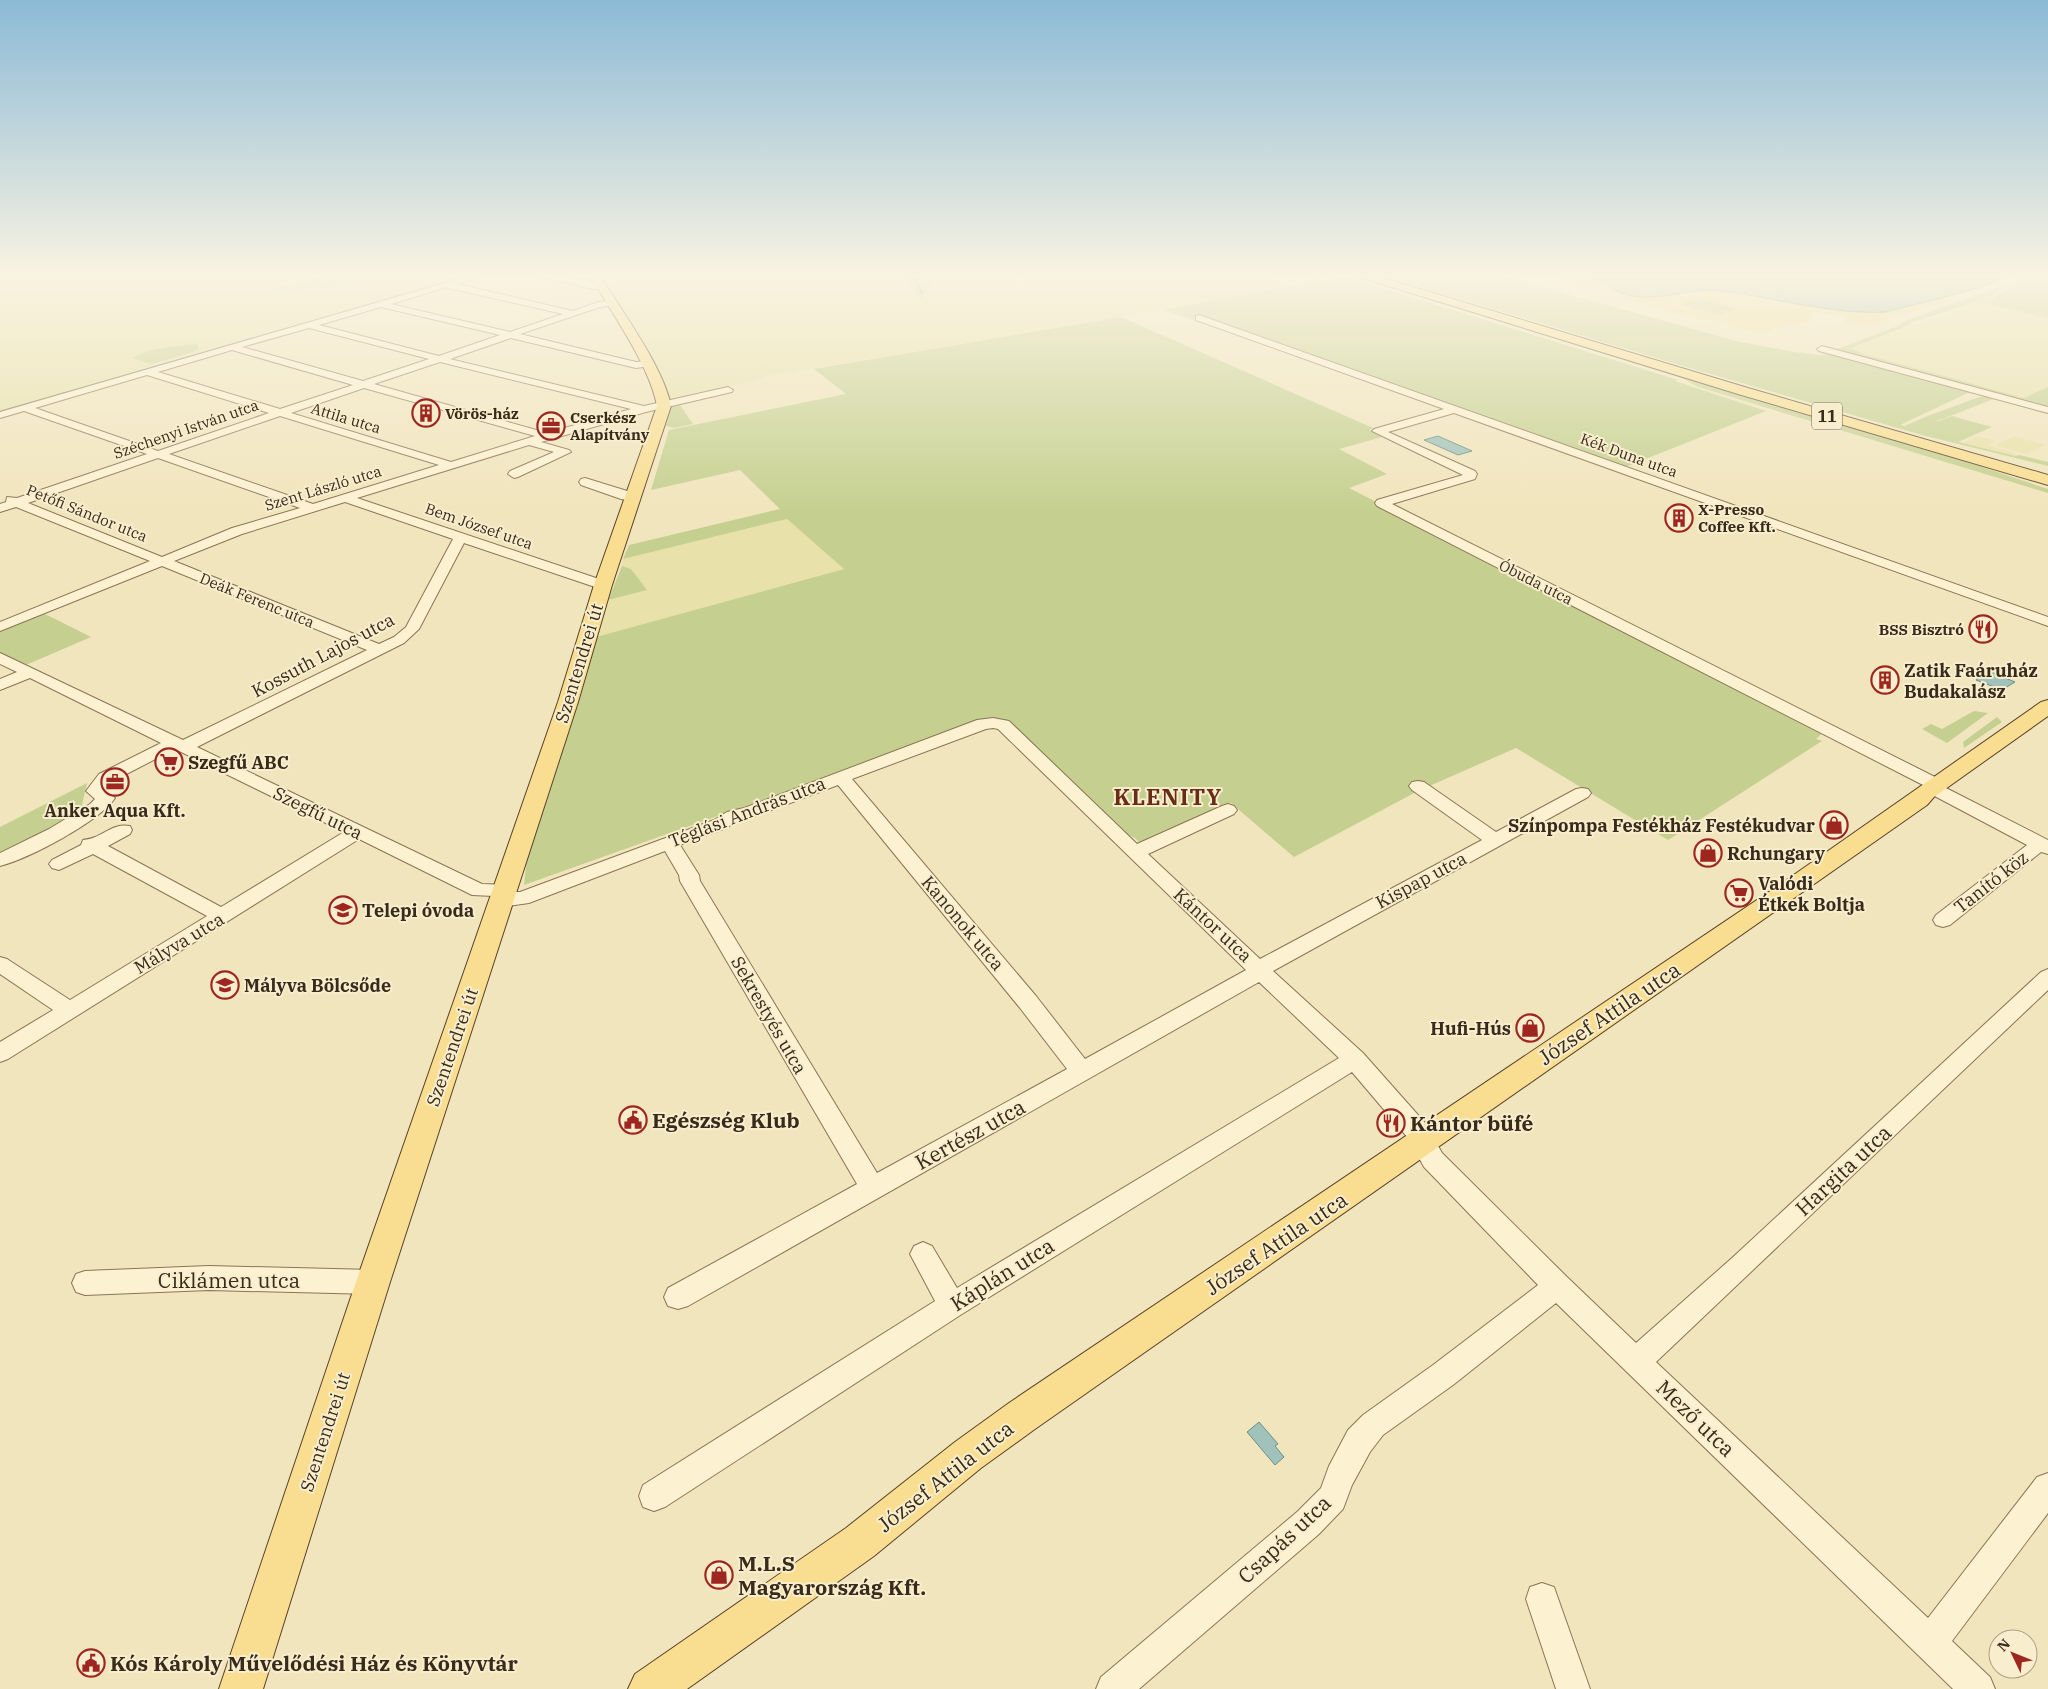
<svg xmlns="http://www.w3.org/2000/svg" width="2048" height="1689" font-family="'IBM Plex Serif',serif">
	<rect width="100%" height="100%" fill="#f1e5bd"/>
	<g fill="#e8e1aa">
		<polygon points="0,274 478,274 0,412"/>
		<polygon points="599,274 1348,274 1316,281 1297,274 1275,278 1293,286 1121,317 767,376 710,393 671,400"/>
		<polygon points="1977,302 2048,318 2048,387 2024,398 1863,354 1851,348"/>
		<polygon points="1978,436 1996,441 1987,445 2017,454 2014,456 1962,443"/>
		<polygon points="2014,436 2045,445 2027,454 1995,445"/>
		<polygon points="787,519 844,569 596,637 608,600 646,590 631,569 622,566 623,559"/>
	</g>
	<g fill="#c5d090">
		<polygon points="337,274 388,274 324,289 313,286 281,294 269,290"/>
		<path d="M 884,274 C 900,274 920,269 931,282 L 924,297 L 920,299 C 914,294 913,287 908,282 C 902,276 891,275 884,274 Z"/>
		<polygon points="1356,274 1904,441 2048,489 2048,493 1698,387 1684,379 1349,275"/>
		<polygon points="1377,274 1495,274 1740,342 1795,352 1820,355 1834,354 1972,391 1900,425 1905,426 1925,417 1982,396 1996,398 1940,420 1935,420 1939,421 1952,416 1992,427 1958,442 2015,456 2019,455 2048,462 2048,466 1922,435 1700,371"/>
		<polygon points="2033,274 2048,274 2048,318 1977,302 1994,298 2002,291 2029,281 2018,279"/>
		<polygon points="1350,278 1678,380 1675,381 1766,411 1623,468 1164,310 1316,281"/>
		<polygon points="2018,280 2023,281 1997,291 1991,297 1910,323 1912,324 1851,348 1863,354 2024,398 2048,387 2048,408 1835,350 1898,326 1905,321"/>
		<polygon points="1699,299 1739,309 1719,315 1679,304"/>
		<polygon points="1121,317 1373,428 1369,430 1382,437 1339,449 1387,474 1349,488 1825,731 1816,739 1822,741 1668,840 1516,748 1418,791 1294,857 1231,803 1142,845 1135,838 1127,835 1005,723 984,721 524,885 527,857 596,637 844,569 787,519 623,559 629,545 780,509 740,470 651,490 669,430 846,394 814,369"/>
		<path d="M 197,344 L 199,349 L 193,352 L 151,364 L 133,358 C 151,347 176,346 197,344 Z"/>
		<polygon points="680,405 693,424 674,428 666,426 671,407"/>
		<polygon points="622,566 631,569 647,590 608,600"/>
		<polygon points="39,611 91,637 19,668 0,659 0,627"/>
		<polygon points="1974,711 1988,713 1947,743 1922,729 1931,724 1942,729"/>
		<polygon points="1997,717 2002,722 1964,748 1963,742"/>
		<polygon points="87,783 80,814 0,857 0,827"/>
	</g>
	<path fill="#f0dd97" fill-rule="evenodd" d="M 1541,274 L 1557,274 L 1568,277 L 1602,281 L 1608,283 L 1615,290 L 1638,296 L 1656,296 L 1721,291 L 1766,299 L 1886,312 L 1943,297 L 1955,299 L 1872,325 L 1845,323 L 1845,317 L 1812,312 L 1811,321 L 1796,324 L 1787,324 L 1762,333 L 1709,319 L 1700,320 ZM 1699,299 L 1738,309 L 1719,315 L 1680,304 Z"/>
	<g fill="#a1c2ba" stroke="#689089">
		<path d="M 1557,274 L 2007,274 L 2008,275 C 1998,286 1907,306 1886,312 C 1832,315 1777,298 1723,291 C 1697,288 1672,297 1647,297 C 1638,297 1620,295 1613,289 C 1609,286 1608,282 1602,281 C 1587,276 1572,278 1557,274 Z"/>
		<polygon points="1438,436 1472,451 1458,455 1424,440"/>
		<polygon points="1989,671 2015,682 2002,690 1976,680"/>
		<polygon points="1259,1422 1278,1444 1275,1446 1284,1457 1275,1465 1247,1432"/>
	</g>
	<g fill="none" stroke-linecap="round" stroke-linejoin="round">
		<g stroke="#689089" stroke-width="2">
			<polyline points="902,274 916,280 922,294"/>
			<polyline points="62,394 475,274"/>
		</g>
		<polyline stroke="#689089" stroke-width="2.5" points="0,412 66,393"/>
		<g stroke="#8b7455" stroke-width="2">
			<g id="minor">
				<path d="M 476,274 L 488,274 L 457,284 L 573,311 L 598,302 L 613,301 L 613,305 L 600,307 L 520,334 L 636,362 L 647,361 L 652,364 L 650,366 L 636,368 L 511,338 L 450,359 L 644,406 L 728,387 L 733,390 L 732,392 L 646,412 L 541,442 L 569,450 L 571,452 L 518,477 L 514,478 L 508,474 L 510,471 L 554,452 L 529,445 L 357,498 L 608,582 L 610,585 L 608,588 L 598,588 L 464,543 L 419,629 L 404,643 L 197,747 L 482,884 L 511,885 L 514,890 L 512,892 L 520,892 L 714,820 L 727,812 L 744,808 L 977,720 L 993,718 L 1009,721 L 1137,844 L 1222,806 L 1228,804 L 1234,806 L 1237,810 L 1234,814 L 1148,854 L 1260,959 L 1482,840 L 1412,790 L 1409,786 L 1412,782 L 1418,781 L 1424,782 L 1496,832 L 1576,789 L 1582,788 L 1588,789 L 1591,793 L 1588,797 L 1273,971 L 1363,1053 L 1426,1124 L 1442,1153 L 1567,1277 L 1636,1343 L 1732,1258 L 2041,972 L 2048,969 L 2048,990 L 1656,1362 L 1928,1618 L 2037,1477 L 2048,1473 L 2048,1513 L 1952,1641 L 1990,1677 L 1995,1689 L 1953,1689 L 1556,1303 L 1453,1385 L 1383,1435 L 1370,1452 L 1352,1485 L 1343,1509 L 1319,1534 L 1139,1689 L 1096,1689 L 1101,1677 L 1297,1512 L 1321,1488 L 1329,1466 L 1348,1430 L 1363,1415 L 1433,1365 L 1538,1285 L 1424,1167 L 1408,1138 L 1352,1072 L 962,1314 L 665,1507 L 654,1511 L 643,1507 L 639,1496 L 643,1485 L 935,1301 L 910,1254 L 914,1246 L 923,1242 L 932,1246 L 957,1288 L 1339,1058 L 1259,982 L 688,1306 L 678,1309 L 668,1306 L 664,1297 L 668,1288 L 857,1184 L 680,881 L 679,875 L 665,851 L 529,903 L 502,907 L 495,905 L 492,900 L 494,896 L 472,895 L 359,839 L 8,1059 L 0,1062 L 0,1042 L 53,1010 L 0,974 L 0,957 L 7,959 L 70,1000 L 207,916 L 93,854 L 59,870 L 52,868 L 49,864 L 52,860 L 81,845 L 83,840 C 88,839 91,839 95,837 C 107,832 116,823 130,826 L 132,830 L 130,834 L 108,846 L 221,907 L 344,832 L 175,749 L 111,782 L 105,790 L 115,798 C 99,822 28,859 0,866 L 0,853 L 49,829 L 90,804 L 95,799 L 86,791 L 99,774 L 161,743 L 30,678 L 0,690 L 0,679 L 17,672 L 0,664 L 0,653 L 183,740 L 367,650 L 162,566 L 0,631 L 0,622 L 150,561 L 16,507 L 0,512 L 0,504 L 6,502 L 7,497 L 17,498 L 147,454 L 24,411 L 0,418 L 0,412 ZM 447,287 L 448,288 L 563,314 L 510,332 L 391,304 ZM 381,307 L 500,335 L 439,356 L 319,325 ZM 309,328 L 429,359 L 363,381 L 242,347 ZM 232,350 L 353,385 L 280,409 L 158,372 ZM 440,362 L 631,409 L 547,433 L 374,384 ZM 147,375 L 269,413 L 158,451 L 35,408 ZM 364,388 L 535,436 L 451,462 L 291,413 ZM 280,416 L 439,465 L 313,504 L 169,454 ZM 158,458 L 300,508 L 232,528 L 162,557 L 28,503 ZM 345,502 L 453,539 L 406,627 L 394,637 L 379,644 L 174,561 L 242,534 ZM 993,728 L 998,729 L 1246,970 L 1085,1059 L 1036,996 L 852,779 L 986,729 ZM 838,785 L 1020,1008 L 1067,1069 L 877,1173 L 700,881 L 699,875 L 680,845 L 726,828 L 739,820 L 756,816 Z"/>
				<polygon points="530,274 544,274 601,283 605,286 601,289 593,289"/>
				<polygon points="1199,315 2048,617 2048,626 1454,413 1388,432 1475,471 1477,474 1475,479 1392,504 1943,781 1946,785 1944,787 2048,840 2048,854 2041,852 1950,925 1943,927 1936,925 1933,920 1936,915 2027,845 1927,792 1924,788 1925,786 1377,506 1375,503 1377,500 1463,475 1372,431 1374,429 1444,409 1196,320 1196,316"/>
				<polygon points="1822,346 2048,407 2048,413 1819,351 1817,349"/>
				<polygon points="585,478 637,494 639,497 633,501 621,499 581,485 579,482 581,479"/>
				<polygon points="209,1266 373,1270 382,1273 386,1282 382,1291 373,1294 209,1290 85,1295 76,1292 72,1283 76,1274 85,1271"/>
				<polygon points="1542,1583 1554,1587 1590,1689 1556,1689 1526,1599 1530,1587"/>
			</g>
		</g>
		<g stroke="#58422a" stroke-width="2">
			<g id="major">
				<path d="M 589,274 L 599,274 C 621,310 663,366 671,406 L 612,585 L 578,702 L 390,1282 L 263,1689 L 219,1689 L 356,1282 L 558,702 L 594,585 L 657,406 C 650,366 610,310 589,274 Z"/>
				<polygon points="1355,274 1370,274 1748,388 2048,475 2048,485 1738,394 1356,276"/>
				<polygon points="2048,700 2048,716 1934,797 1927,805 1035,1429 981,1468 874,1556 687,1689 628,1689 635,1674 846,1528 955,1442 1009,1403 1788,879 2041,702"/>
			</g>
		</g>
		<use href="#minor" fill="#fcf1d1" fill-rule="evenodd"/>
		<use href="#major" fill="#f9de91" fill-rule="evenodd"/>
	</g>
	<linearGradient id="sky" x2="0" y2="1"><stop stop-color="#8bbad6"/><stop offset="0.54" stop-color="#f9f3e1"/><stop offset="1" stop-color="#f9f3e1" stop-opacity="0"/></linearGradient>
	<rect width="2048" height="510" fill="url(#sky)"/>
	<defs>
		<g id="building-ring" transform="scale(1.4375)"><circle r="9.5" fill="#f8eecd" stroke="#9e2620" stroke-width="1.5"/><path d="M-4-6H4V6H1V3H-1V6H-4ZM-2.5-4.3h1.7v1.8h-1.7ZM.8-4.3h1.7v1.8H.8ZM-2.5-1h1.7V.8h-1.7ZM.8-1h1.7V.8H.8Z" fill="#9e2620"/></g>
		<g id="office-ring" transform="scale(1.4375)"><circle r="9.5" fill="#f8eecd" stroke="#9e2620" stroke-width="1.5"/><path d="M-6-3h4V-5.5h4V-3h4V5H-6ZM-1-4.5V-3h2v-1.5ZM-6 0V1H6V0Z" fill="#9e2620"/></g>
		<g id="restaurant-ring" transform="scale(1.4375)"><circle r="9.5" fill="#f8eecd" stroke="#9e2620" stroke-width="1.5"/><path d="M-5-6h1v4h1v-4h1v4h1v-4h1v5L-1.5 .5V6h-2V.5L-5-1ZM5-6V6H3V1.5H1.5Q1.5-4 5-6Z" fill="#9e2620"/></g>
		<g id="supermarket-ring" transform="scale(1.4375)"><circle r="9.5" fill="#f8eecd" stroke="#9e2620" stroke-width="1.5"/><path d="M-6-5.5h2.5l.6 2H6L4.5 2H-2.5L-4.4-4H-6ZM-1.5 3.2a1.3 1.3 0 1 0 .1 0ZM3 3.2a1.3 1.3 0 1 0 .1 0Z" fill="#9e2620"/></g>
		<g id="shop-ring" transform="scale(1.4375)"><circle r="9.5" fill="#f8eecd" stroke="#9e2620" stroke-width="1.5"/><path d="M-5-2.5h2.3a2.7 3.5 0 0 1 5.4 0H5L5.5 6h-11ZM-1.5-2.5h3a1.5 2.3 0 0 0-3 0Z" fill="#9e2620"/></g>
		<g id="school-ring" transform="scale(1.4375)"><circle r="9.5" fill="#f8eecd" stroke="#9e2620" stroke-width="1.5"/><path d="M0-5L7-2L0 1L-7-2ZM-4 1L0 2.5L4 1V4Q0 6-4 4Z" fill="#9e2620"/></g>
		<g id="civic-ring" transform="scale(1.4375)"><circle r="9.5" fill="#f8eecd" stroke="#9e2620" stroke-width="1.5"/><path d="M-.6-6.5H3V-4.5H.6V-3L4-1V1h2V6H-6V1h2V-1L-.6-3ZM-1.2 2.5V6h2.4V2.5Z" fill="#9e2620"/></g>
	</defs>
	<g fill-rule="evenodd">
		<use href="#building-ring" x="426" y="413"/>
		<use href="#office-ring" x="551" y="426"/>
		<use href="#building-ring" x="1679" y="518"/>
		<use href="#restaurant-ring" x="1983" y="629"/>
		<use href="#building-ring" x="1885" y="680"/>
		<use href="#supermarket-ring" x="169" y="762"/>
		<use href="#office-ring" x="115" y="782"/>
		<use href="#shop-ring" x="1834" y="825"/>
		<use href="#shop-ring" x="1708" y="853"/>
		<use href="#supermarket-ring" x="1739" y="893"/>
		<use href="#school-ring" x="343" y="910"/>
		<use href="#school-ring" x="225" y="985"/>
		<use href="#shop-ring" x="1530" y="1028"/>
		<use href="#civic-ring" x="633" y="1120"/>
		<use href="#restaurant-ring" x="1391" y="1123"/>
		<use href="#shop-ring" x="719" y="1575"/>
		<use href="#civic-ring" x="91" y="1663"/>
	</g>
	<g text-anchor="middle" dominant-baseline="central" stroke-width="4" stroke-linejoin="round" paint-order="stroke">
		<g font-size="15" font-weight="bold" fill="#382b1b" stroke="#f8eecd" text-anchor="start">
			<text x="445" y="413">Vörös-ház</text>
			<text x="570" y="417">Cserkész<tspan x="570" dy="17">Alapítvány</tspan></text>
			<text x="1698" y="509">X-Presso<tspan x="1698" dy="17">Coffee Kft.</tspan></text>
			<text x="1964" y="629" text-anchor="end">BSS Bisztró</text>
		</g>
		<g font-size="15" fill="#382b1b" stroke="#f8eecd">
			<text transform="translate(346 418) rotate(17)">Attila utca</text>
			<text transform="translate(186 429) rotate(-19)">Széchenyi István utca</text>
			<text transform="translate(1629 455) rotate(20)">Kék Duna utca</text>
			<text transform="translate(323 488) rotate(-17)">Szent László utca</text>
			<text transform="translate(87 513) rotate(22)">Petőfi Sándor utca</text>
			<text transform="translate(479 526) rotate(19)">Bem József utca</text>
			<text transform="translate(1536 582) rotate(27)">Óbuda utca</text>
			<text transform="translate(257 600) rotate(22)">Deák Ferenc utca</text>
		</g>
		<rect fill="#f8eecd" stroke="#726650" stroke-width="1" x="1812" y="402.5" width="30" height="27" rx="4"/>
		<g font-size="16" font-weight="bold" fill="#382b1b">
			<text x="1827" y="416">11</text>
		</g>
		<g font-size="18" fill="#382b1b" stroke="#f8eecd">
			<text transform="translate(323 655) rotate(-28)">Kossuth Lajos utca</text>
			<text transform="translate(579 663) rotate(-73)">Szentendrei út</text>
			<text transform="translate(747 812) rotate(-21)">Téglási András utca</text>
			<text transform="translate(318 813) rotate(26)">Szegfű utca</text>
			<text transform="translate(1421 880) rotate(-28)">Kispap utca</text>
			<text transform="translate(1991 882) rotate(-38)">Tanító köz</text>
			<text transform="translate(963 923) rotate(50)">Kanonok utca</text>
			<text transform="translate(1213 925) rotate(43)">Kántor utca</text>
			<text transform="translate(179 943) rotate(-31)">Mályva utca</text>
			<text transform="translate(769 1015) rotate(60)">Sekrestyés utca</text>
			<text transform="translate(452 1047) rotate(-71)">Szentendrei út</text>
			<text transform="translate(325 1432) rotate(-72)">Szentendrei út</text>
		</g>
		<g font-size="18" font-weight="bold" fill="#382b1b" stroke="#f8eecd" text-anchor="start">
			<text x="1904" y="670">Zatik Faáruház<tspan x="1904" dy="21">Budakalász</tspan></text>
			<text x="188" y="762">Szegfű ABC</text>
			<text x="115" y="810" text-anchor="middle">Anker Aqua Kft.</text>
			<text x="1815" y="825" text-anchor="end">Színpompa Festékház Festékudvar</text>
			<text x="1727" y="853">Rchungary</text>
			<text x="1758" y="883">Valódi<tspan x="1758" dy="21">Étkek Boltja</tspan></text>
			<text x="362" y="910">Telepi óvoda</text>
			<text x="244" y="985">Mályva Bölcsőde</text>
			<text x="1511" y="1028" text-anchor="end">Hufi-Hús</text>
		</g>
		<g font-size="21" fill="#382b1b" stroke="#f8eecd">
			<text transform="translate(1609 1013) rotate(-34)">József Attila utca</text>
			<text transform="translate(970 1134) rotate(-29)">Kertész utca</text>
			<text transform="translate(1843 1170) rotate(-43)">Hargita utca</text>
			<text transform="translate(1276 1243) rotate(-34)">József Attila utca</text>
			<text transform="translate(1002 1274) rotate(-32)">Káplán utca</text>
			<text x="229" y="1280">Ciklámen utca</text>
			<text transform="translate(1696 1418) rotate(44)">Mező utca</text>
			<text transform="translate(945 1476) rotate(-38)">József Attila utca</text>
			<text transform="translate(1284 1539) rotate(-43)">Csapás utca</text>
		</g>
		<g font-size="21" font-weight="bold" fill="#382b1b" stroke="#f8eecd" text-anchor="start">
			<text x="652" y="1120">Egészség Klub</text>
			<text x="1410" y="1123">Kántor büfé</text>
			<text x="738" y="1563">M.L.S<tspan x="738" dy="24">Magyarország Kft.</tspan></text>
			<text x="110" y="1663">Kós Károly Művelődési Ház és Könyvtár</text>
		</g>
		<g font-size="22" font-weight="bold" letter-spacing="1" fill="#692c17" stroke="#f8eecd">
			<text x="1168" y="796">KLENITY</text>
		</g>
	</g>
	<g transform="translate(2013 1654) rotate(313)"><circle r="24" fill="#f8eecd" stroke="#aba086"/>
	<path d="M0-4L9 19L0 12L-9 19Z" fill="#9e2620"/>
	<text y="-8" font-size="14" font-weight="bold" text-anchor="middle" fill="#382b1b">N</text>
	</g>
</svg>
